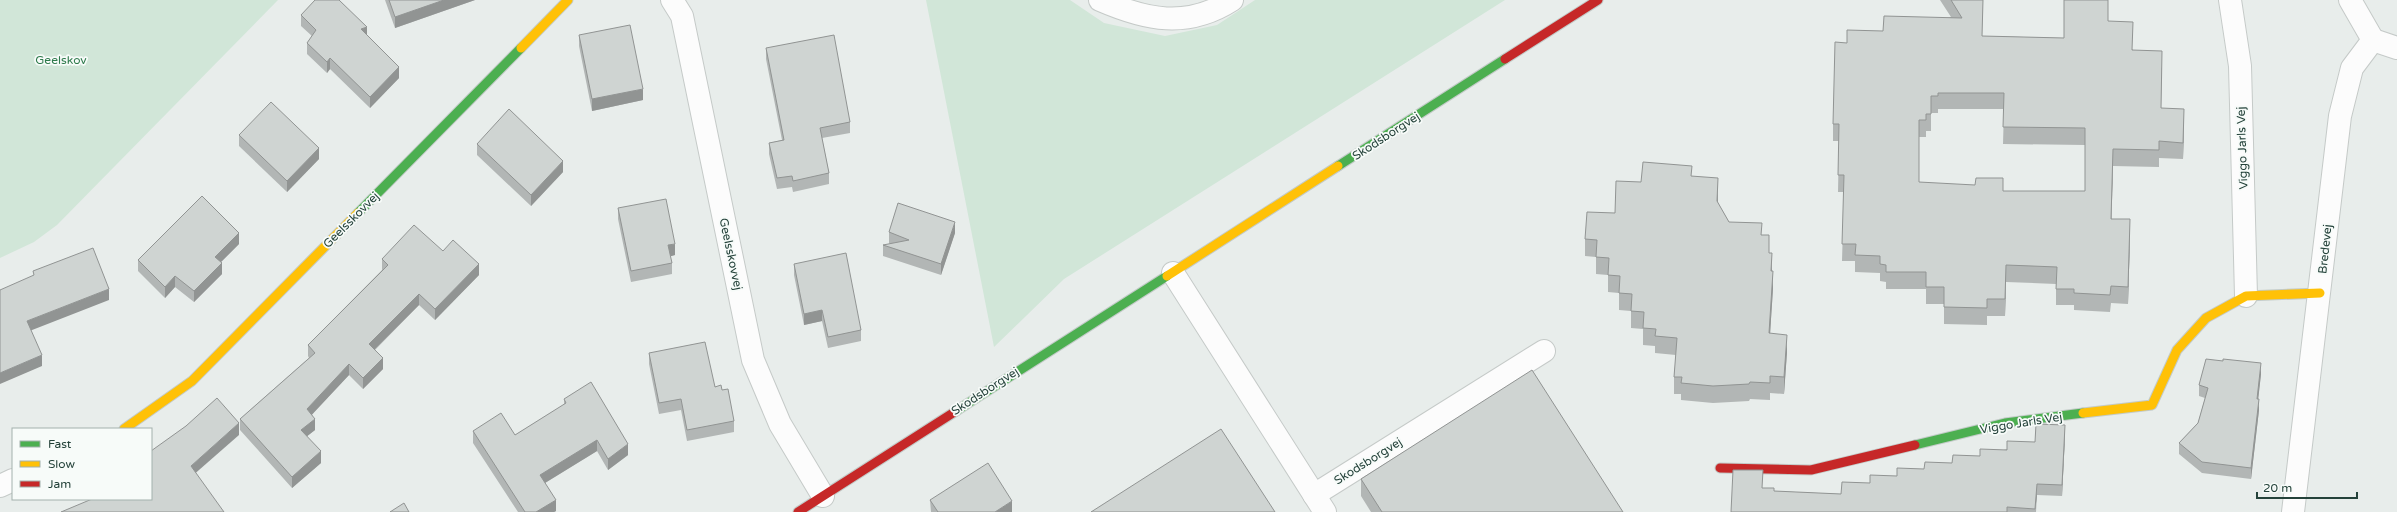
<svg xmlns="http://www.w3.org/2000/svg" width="2397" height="512" font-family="'Varela Round',sans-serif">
	<rect width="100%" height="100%" fill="#e8edeb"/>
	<g fill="#d1e6d8">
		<polygon points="0,0 278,0 57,225 34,242 0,258"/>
		<polygon points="926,0 1070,0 1104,23 1165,36 1217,25 1255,0 1505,0 1064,279 994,347"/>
	</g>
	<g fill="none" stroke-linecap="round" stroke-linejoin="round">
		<g stroke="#c5cac8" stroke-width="24">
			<g id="street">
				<polyline points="672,0 682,16 753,360 780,424 823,496"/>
				<path d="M 1100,0 C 1146,20 1187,29 1232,0"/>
				<polyline points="2230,0 2240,66 2246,296"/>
				<polyline points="2350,0 2373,40"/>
				<polyline points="2373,40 2397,48"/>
				<polyline points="1173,273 1325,512"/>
				<polyline points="0,486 13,480"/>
				<polyline points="1314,495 1544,351"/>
				<polyline points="2293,512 2340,116 2352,68 2373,40"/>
			</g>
		</g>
		<g stroke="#c3cbc8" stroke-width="11">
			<g id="fast">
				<polyline points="1338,166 1505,59"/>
				<polyline points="358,213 521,48"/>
				<polyline points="956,411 1167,276"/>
				<polyline points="1915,445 2005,423 2083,413"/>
			</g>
		</g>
		<g stroke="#c3cbc8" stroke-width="11">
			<g id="slow">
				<polyline points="521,48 568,0"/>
				<polyline points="1167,276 1338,166"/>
				<polyline points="2083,413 2152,405 2177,350 2206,318 2246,296 2320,293"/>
				<polyline points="124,429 192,381 358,213"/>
			</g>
		</g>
		<g stroke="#c3cbc8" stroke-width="11">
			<g id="jam">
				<polyline points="1505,59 1598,0"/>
				<polyline points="1720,468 1811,470 1915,445"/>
				<polyline points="798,512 956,411"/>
			</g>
		</g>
		<use href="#street" stroke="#fcfcfc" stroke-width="22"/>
		<use href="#fast" stroke="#4caf50" stroke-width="9"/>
		<use href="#slow" stroke="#ffc107" stroke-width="9"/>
		<use href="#jam" stroke="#c62828" stroke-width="9"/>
	</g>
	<g fill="#b2b6b5" fill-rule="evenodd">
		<polygon points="385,0 475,0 395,28"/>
		<path d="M 1940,0 L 1983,0 L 1982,36 L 2064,38 L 2108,21 L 2133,50 L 2162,68 L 2161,108 L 2184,126 L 2183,159 L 2159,158 L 2159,167 L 2113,166 L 2111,219 L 2130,236 L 2128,304 L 2111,303 L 2110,312 L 2074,310 L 2074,305 L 2056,305 L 2056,284 L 2006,282 L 2005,316 L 1987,316 L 1987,325 L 1944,324 L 1944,304 L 1926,304 L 1926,289 L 1886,289 L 1886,282 L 1880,281 L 1880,273 L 1855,272 L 1855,261 L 1842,261 L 1844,192 L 1838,192 L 1839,141 L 1833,141 L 1833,124 L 1847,43 L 1883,31 L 1951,17 ZM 1938,109 L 2004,109 L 2003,144 L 2085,145 L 2085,191 L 2003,191 L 1919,182 L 1919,137 L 1926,137 L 1926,131 L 1931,131 L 1931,113 L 1938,113 Z"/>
		<polygon points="301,15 367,36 399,78 370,108 330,69 327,73 307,54 307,43 312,36 301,26"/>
		<polygon points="579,35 643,100 592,111 579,46"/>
		<polygon points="766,48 850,122 850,133 822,138 829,173 829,184 793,192 792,187 777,189 769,154 769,143 782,140 766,59"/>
		<polygon points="239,135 319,159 287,192 239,146"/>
		<polygon points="477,144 563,172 531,206 477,155"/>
		<polygon points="1692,176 1718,195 1718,203 1729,222 1762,235 1769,253 1773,288 1770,334 1787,352 1784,394 1770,393 1770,400 1750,399 1749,401 1713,403 1681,400 1681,394 1674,394 1674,377 1676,355 1655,353 1655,346 1643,345 1643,329 1631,328 1631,311 1619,310 1619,293 1608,292 1608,275 1596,274 1596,257 1585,256 1585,239 1615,213 1641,182"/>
		<polygon points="618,208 675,255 670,256 672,263 672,274 631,282 618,219"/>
		<polygon points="889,232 955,233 941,275 883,256 883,245 890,244 889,243"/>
		<polygon points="239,244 221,262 222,274 194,302 175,287 165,298 138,271 138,260"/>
		<polygon points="443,251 479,275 435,320 419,305 375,350 383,369 363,389 349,375 312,414 315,430 307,436 321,463 292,488 240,430 240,419 309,358 308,356 308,345 382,270 382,259"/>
		<polygon points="794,264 861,330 861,341 828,348 822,321 804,325 794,275"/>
		<polygon points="649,353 722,390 734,421 734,432 687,441 681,410 659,414 649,364"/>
		<polygon points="2261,374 2258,399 2259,410 2251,479 2202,473 2179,454 2179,443 2198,423 2205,398 2199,396 2199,385"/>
		<polygon points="564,399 628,455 608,470 597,451 545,483 556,511 554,512 518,512 473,443 473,431 515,435 564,405"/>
		<polygon points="2065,436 2062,496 2037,495 2036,512 1731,512 1762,488 1774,491 1841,494 1870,483 1897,476 1952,463 2035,442"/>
		<polygon points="1361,479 1623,512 1371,512 1361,496"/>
		<polygon points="930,500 1012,512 931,512"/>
	</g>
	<g fill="#919493">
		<polygon points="444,0 475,0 395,28 395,17"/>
		<polygon points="367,27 367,38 361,29"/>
		<polygon points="330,58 330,69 327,73 327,62"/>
		<polygon points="399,67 399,78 370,108 370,97"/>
		<polygon points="643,89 643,100 592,111 592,99"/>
		<polygon points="2184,109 2184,126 2183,159 2183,143"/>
		<polygon points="319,148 319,159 287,192 287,181"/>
		<polygon points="2113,149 2113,166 2111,235 2111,219"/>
		<polygon points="563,161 563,172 531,206 531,195"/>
		<polygon points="1718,178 1718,195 1717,218 1717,201"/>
		<polygon points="2130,219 2130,236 2128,304 2128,287"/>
		<polygon points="955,222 955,233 941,275 941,264"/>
		<polygon points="239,233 239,244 215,268 215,257"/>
		<polygon points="675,244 675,255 668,257 668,245"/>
		<polygon points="1772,253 1772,270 1771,288 1771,271"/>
		<polygon points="222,263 222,274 194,302 194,291"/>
		<polygon points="479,264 479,275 435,320 435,309"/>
		<polygon points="2006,265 2006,282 2005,316 2005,299"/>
		<polygon points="1773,271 1773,288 1769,350 1769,333"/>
		<polygon points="175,276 175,287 165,298 165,287"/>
		<polygon points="109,289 109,300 27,332 27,321"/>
		<polygon points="419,294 419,305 369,355 369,344"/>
		<polygon points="822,310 822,321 804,325 804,314"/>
		<polygon points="1787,335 1787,352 1784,394 1784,377"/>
		<polygon points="42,355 42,366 0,384 0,373"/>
		<polygon points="383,358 383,369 363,389 363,378"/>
		<polygon points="2261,363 2261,374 2257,410 2257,399"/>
		<polygon points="349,364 349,375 307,420 307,409"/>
		<polygon points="2259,399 2259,410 2251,479 2251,468"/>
		<polygon points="315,419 315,430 301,441 301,430"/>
		<polygon points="239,423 239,435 191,477 191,466"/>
		<polygon points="2065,425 2065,436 2062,496 2062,485"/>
		<polygon points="597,440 597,451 540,486 540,475"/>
		<polygon points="628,444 628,455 608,470 608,459"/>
		<polygon points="321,451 321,463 292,488 292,477"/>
		<polygon points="2037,484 2037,495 2035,512"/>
		<polygon points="556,500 556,511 554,512 536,512"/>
		<polygon points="1012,501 1012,512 995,512"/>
	</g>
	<g fill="#cfd4d2" stroke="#919493" fill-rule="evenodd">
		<polygon points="315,0 339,0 367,27 361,29 399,67 370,97 330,58 327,62 307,43 316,30 301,15"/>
		<polygon points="389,0 444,0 395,17"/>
		<path d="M 1951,0 L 1983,0 L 1982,36 L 2064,38 L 2064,0 L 2108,0 L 2108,21 L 2133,22 L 2132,50 L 2162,51 L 2161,108 L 2184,109 L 2183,143 L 2159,141 L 2159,150 L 2113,149 L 2111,219 L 2130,219 L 2128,287 L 2111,286 L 2110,295 L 2074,293 L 2074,289 L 2056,289 L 2057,267 L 2006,265 L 2005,299 L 1987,299 L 1987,308 L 1944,307 L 1944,287 L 1926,287 L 1926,272 L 1886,272 L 1886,265 L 1880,264 L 1880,256 L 1855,255 L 1856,244 L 1842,244 L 1844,175 L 1838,175 L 1839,124 L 1833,124 L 1835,42 L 1847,43 L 1847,30 L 1883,31 L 1884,16 L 1962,18 ZM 1938,93 L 2004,93 L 2003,127 L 2085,128 L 2085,191 L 2003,191 L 2003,178 L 1976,178 L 1975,185 L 1919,182 L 1919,120 L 1926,120 L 1926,114 L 1931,114 L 1931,96 L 1938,96 Z"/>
		<polygon points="630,25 643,89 592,99 579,35"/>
		<polygon points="834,35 850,122 820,128 829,173 793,181 792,176 777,178 769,143 784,140 766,48"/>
		<polygon points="271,102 319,148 287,181 239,135"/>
		<polygon points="509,109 563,161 531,195 477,144"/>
		<polygon points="1643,162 1692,166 1691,176 1718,178 1717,201 1729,222 1762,223 1761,235 1769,235 1769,253 1772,253 1771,271 1773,271 1769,333 1787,335 1784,377 1770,376 1770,383 1750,382 1749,384 1713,386 1681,383 1682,377 1674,377 1677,338 1655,336 1656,329 1643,328 1644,312 1631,311 1632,294 1619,293 1620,276 1608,275 1609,258 1596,257 1597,240 1585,239 1587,212 1615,213 1616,181 1641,182"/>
		<polygon points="202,196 239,233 215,257 222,263 194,291 175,276 165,287 138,260"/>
		<polygon points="666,199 675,244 668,245 672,263 631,271 618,208"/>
		<polygon points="898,203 955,222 941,264 883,245 909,240 889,232"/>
		<polygon points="414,225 443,251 453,240 479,264 435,309 419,294 369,344 383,358 363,378 349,364 307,409 315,419 301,430 321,451 292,477 240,419 315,353 308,345 388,265 382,259"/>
		<polygon points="93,248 109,289 27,321 42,355 0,373 0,290 34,275 33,271"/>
		<polygon points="846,253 861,330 828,337 822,310 804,314 794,264"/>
		<polygon points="705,342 715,387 721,385 722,390 728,389 734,421 687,430 681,399 659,403 649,353"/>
		<polygon points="2206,359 2223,361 2223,359 2261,363 2257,399 2259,399 2251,468 2202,462 2179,443 2198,423 2208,388 2199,385"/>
		<polygon points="1532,370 1623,512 1382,512 1361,479"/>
		<polygon points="591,382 628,444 608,459 597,440 540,475 556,500 536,512 525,512 473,431 501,413 515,435 566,403 564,399"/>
		<polygon points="217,398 239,423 191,466 224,512 61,512 92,499 151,499 151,451 186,426"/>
		<polygon points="2036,424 2065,425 2062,485 2037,484 2035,509 2007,507 2007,512 1731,512 1733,470 1763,470 1762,488 1774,488 1774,491 1841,494 1842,482 1870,483 1870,475 1897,476 1897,468 1924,469 1925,462 1952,463 1953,455 1980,456 1980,449 2007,450 2007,441 2035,442"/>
		<polygon points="1221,429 1275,512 1091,512"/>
		<polygon points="988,463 1012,501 995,512 938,512 930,500"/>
		<polygon points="404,503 409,512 390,512"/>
	</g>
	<g text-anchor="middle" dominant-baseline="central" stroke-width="3.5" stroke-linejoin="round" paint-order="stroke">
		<g font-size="12" fill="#2d7a4b" stroke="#f7fbf9">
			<text x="61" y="60">Geelskov</text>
		</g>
		<g font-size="12" fill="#24423a" stroke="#f7fbf9">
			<text transform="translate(1386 136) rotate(-33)">Skodsborgvej</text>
			<text transform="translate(2242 148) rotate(-92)">Viggo Jarls Vej</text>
			<text transform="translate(351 220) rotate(-45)">Geelsskovvej</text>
			<text transform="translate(2325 249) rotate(-84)">Bredevej</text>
			<text transform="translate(731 254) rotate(78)">Geelsskovvej</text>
			<text transform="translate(985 391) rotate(-33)">Skodsborgvej</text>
			<text transform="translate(2021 423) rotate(-9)">Viggo Jarls Vej</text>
			<text transform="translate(1368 461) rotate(-32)">Skodsborgvej</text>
		</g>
	</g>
	<rect x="12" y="428" width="140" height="72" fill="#f7fbf9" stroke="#a3b1ad"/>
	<rect x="20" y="441" width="20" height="6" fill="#4caf50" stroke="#a3b1ad"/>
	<text x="48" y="448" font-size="12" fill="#24423a">Fast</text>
	<rect x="20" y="461" width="20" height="6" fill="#ffc107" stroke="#a3b1ad"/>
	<text x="48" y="468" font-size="12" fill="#24423a">Slow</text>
	<rect x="20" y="481" width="20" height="6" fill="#c62828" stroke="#a3b1ad"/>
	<text x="48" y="488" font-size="12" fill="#24423a">Jam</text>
	<path d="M2257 492v6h100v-6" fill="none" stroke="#24423a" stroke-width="2"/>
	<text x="2263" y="492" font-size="12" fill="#24423a" stroke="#f7fbf9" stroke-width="3" paint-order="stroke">20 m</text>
</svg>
